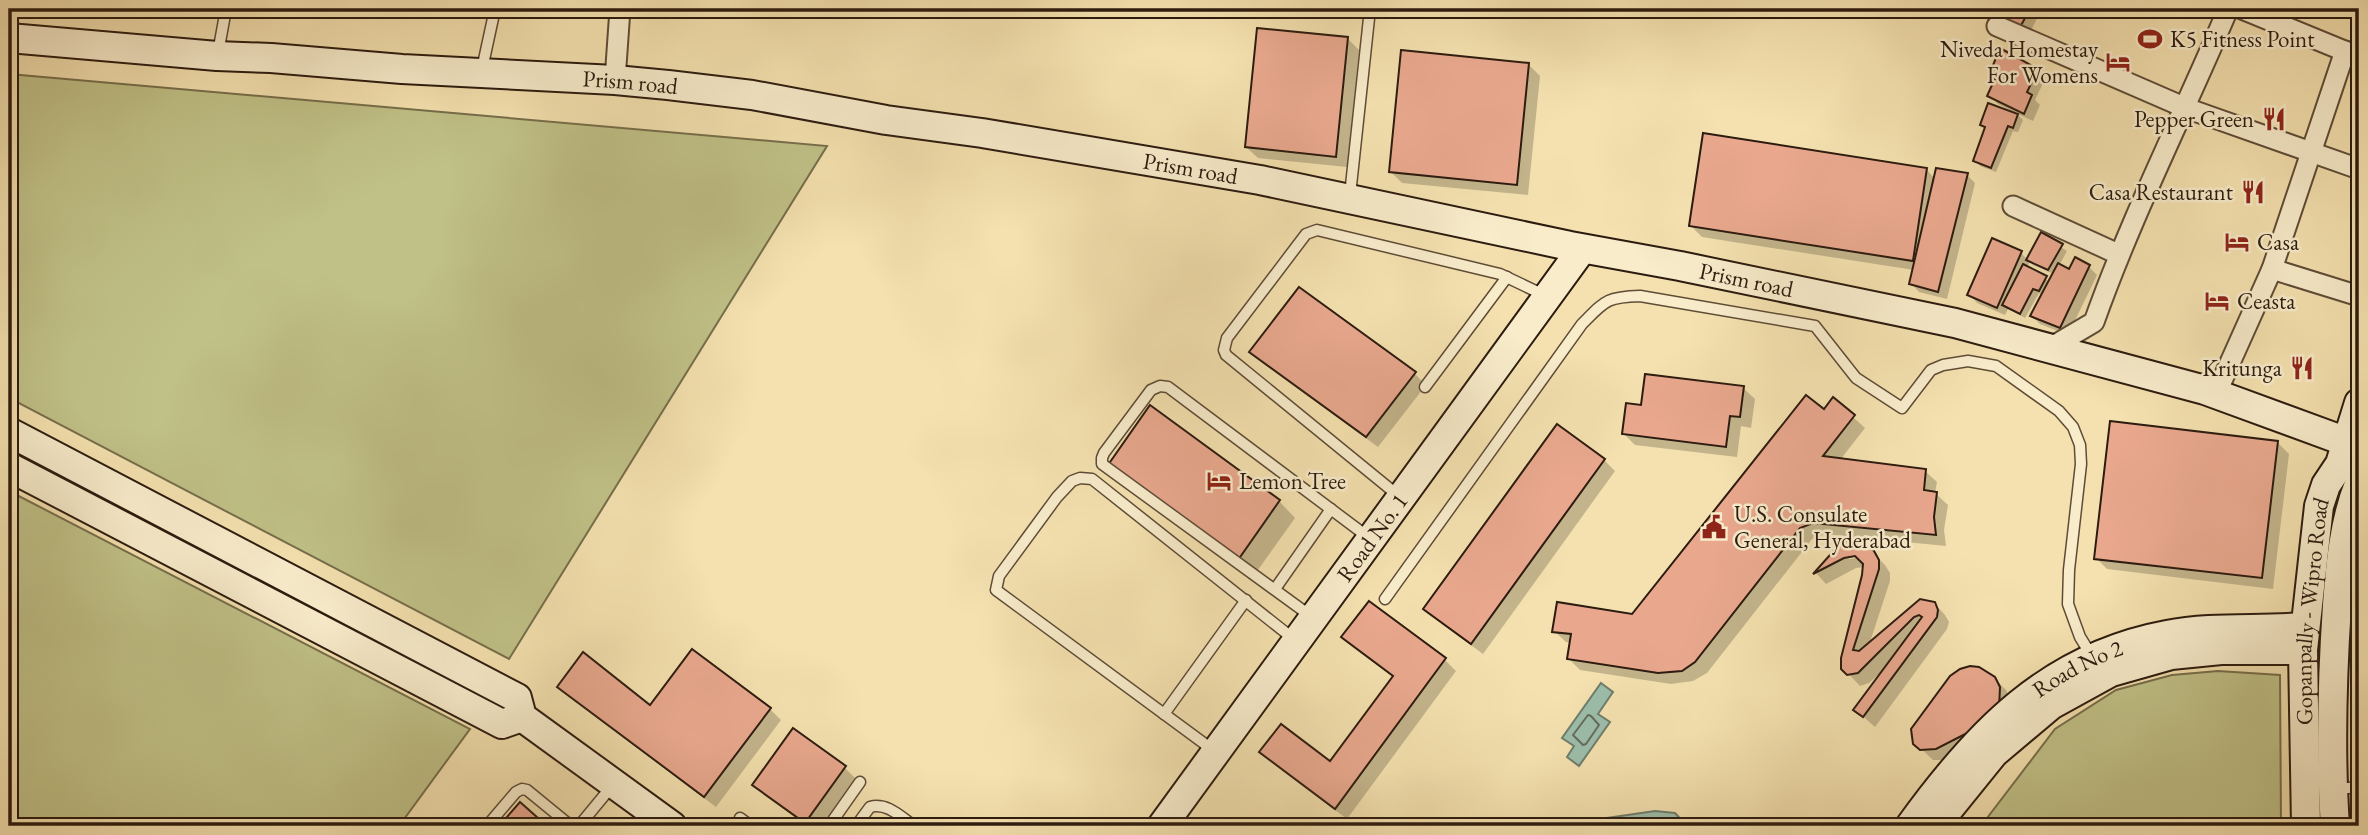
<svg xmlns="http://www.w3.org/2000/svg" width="2368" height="835" font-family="'EB Garamond',serif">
	<rect width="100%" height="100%" fill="#f4e1af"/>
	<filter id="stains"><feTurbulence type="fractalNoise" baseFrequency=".00286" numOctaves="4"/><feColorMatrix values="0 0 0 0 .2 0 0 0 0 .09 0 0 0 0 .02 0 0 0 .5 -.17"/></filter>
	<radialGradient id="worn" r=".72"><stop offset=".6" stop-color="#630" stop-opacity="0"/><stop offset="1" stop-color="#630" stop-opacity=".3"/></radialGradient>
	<g fill="#c0c187" stroke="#766e4b" stroke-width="2">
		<polygon points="9,74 827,146 509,659 9,398"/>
		<polygon points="9,491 470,729 399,826 9,826"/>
		<polygon points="2218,671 2280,675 2281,826 1981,826 2055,729 2116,690 2172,675"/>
	</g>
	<g fill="#9cbeab" stroke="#6f7d6d" stroke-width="2">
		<polygon points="1601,683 1613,692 1598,714 1610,722 1579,766 1567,757 1574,746 1562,738"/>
		<polygon points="1655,811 1675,813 1687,826 1551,826"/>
	</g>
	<g fill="#0003" fill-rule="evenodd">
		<polygon points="1289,9 1373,9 1372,16"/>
		<polygon points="1996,9 2042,9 2027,38 1992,16"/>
		<polygon points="1348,39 1359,50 1347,167 1258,158 1246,147"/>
		<polygon points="1529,65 1540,76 1528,195 1402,183 1391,172"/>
		<polygon points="2037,70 2045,79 2035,100 2040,105 2033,121 2016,113 2023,120 2018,132 2013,131 1996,172 1980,166 1975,160 1987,129 1982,125 2012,111 1998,104 1989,95"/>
		<polygon points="1926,169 1935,179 1967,175 1975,183 1947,299 1919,292 1911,283 1914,270 1702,237 1691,226"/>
		<path d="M 2042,235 L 2067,251 L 2059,266 L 2069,272 L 2088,266 L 2097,275 L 2068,335 L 2040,324 L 2032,316 L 2043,295 L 2039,293 L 2025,318 L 2008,309 L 2005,315 L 1977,303 L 1969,294 L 2021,253 L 2028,260 ZM 2030,261 L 2033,265 L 2054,274 L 2050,282 L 2027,268 Z"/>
		<polygon points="1299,290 1415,374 1426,385 1378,447 1263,363 1252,351"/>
		<polygon points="1743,388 1755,399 1751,428 1741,426 1737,457 1635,445 1624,434 1643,406"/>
		<polygon points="1834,400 1865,428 1840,460 1925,471 1937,482 1935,493 1948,505 1944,530 1946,546 1825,534 1812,539 1707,673 1693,681 1671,684 1580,670 1568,658 1571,643 1566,642 1554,631 1633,616"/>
		<polygon points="2277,442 2289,454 2273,589 2107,569 2096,558"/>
		<polygon points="1604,460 1615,471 1483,654 1437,620 1425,608"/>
		<polygon points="1110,464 1279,501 1295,518 1255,574"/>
		<path d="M 1838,548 L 1873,553 L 1885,565 L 1890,573 L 1890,581 L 1869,645 L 1934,603 L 1945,615 L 1949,622 L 1947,629 L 1875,727 L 1856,710 L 1882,674 L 1880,673 L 1869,683 L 1860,686 L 1843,668 L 1864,567 L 1856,568 L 1826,584 L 1816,573 ZM 1852,555 L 1864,557 L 1848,559 Z"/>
		<polygon points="1344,637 1445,660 1456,671 1347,819 1273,763 1262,752 1331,763 1394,677 1355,648"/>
		<polygon points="1994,678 2006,690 2011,700 1948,760 1933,760 1915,743"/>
		<polygon points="560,687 650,708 770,709 781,720 716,807 571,698"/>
		<polygon points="845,768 856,779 822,826 807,826 766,796 754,785"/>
	</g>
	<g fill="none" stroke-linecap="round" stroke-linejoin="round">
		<g stroke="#646c5d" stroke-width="2">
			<polygon points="1588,715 1591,716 1599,725 1586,744 1583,745 1573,735"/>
			<polyline points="1591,826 1655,818 1671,820 1678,826"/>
		</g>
	</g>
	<g fill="#e9a88e" stroke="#2c1b0f" stroke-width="2">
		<polygon points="1994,9 2030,9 2018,31 1990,16"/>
		<polygon points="1257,28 1348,37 1336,157 1245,147"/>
		<polygon points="2000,48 2038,69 2027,92 2032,95 2024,114 1987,96 1997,74 1991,70"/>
		<polygon points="1401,50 1529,63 1517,185 1389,172"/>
		<polygon points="1988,103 2018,114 2013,128 2008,126 1991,168 1973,161 1985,127 1980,125"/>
		<polygon points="1703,133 1927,168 1913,261 1689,226"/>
		<polygon points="1936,168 1968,173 1938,292 1909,284"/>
		<polygon points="2041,232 2063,244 2048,270 2026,260"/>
		<polygon points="1992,238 2022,251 1997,308 1967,295"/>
		<polygon points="2075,257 2090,265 2060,328 2030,316 2058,263 2069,269"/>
		<polygon points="2023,264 2047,276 2039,291 2033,289 2020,314 2002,305"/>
		<polygon points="1299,287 1416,372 1366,437 1249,352"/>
		<polygon points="1645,374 1744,386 1740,417 1730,416 1726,447 1622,434 1626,403 1641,405"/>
		<polygon points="1806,395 1824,409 1833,397 1855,415 1823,456 1926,469 1924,490 1937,492 1934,517 1936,535 1813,523 1800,528 1695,662 1682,671 1658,673 1567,659 1571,634 1552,632 1557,602 1632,614"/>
		<polygon points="1150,405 1280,500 1238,560 1108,465"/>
		<polygon points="2110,421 2278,441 2262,578 2094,559"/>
		<polygon points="1557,424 1605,459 1471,644 1423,609"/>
		<polygon points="1848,540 1858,540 1865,544 1874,551 1879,560 1879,569 1853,650 1859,651 1920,599 1935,602 1938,610 1937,617 1863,717 1853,710 1922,617 1919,615 1914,617 1858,673 1847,675 1841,669 1841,658 1862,575 1863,564 1855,556 1844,558 1813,574 1837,547"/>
		<polygon points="1369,601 1446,658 1335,809 1259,752 1281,724 1330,761 1393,676 1341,637"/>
		<polygon points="692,649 771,708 704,797 557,687 583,652 650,705"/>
		<polygon points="1970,666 1979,667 1995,677 2000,687 1999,709 1987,723 1936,749 1920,750 1913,744 1911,729 1950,676 1960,669"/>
		<polygon points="793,728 846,766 805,823 752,785"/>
		<polygon points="520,802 547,826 499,826"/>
	</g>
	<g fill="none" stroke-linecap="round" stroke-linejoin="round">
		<g stroke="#5e4c37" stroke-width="13">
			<g id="lane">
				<polyline points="218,53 226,9"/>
				<polyline points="482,69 495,9"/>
				<polyline points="1350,195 1370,9"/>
				<polyline points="1425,387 1507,277"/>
				<polyline points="1400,497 1226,355 1224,350 1227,338 1306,234 1317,230 1500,274 1544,295"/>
				<polyline points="1275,589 1331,509"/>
				<path d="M 1385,599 L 1582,324 C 1605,301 1606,297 1640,296 L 1815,326 L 1856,378 L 1902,408 L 1931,370 L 1943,365 L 1968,361 L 1996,366 L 2059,411 L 2073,427 L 2080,445 L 2081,464 L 2069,570 L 2068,604 L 2080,637 L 2093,658"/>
				<polyline points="1312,617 1102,464 1102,458 1104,453 1151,390 1160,386 1168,387 1368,537"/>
				<polyline points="1164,714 1246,600"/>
				<polyline points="1213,750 996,590 999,576 1057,497 1072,481 1080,478 1092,479 1295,640"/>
				<polyline points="2337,789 2359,787"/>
				<polyline points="740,818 751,826"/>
				<polyline points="487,826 516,792 522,789 527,790 571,826"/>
				<polyline points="579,826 612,786"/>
				<polyline points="829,826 860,782"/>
				<path d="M 856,826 L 870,807 C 887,802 901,817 914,826"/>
			</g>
		</g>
		<g stroke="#5e4c37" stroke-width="23">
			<g id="street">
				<polyline points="2242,9 2359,57"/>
				<polyline points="1997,26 2186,108 2359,169"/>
				<polyline points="615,80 620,9"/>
				<polyline points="2013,206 2118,254"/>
				<polyline points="2272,269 2359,296"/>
				<path d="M 2050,348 L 2094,322 C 2132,215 2184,113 2228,9"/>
				<polyline points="2216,394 2272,269 2345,51"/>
			</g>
		</g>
		<g stroke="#2c1b0f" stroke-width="32">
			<g id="secondary">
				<path id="s1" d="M 9,38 L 217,56 L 271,58 L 402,69 L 615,80 L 668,85 L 752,95 L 886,120 L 982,133 L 1260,180 L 1570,246 L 1680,266 L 1955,323 L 2205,390 L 2347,442"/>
				<polyline points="9,432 517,698 522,717 672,826"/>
				<polyline points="9,467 502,724 522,717"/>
				<path id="s2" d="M 1162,826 L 1582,249"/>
				<path id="s3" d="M 1910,826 C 1977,733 2049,657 2167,635 C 2213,626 2259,631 2305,627"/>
				<polyline points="1935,826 1994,753 2051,705 2111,672 2171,655 2221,650 2303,650"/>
				<path id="s4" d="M 2306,826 L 2303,650 L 2319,506 L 2326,485 L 2340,464 L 2359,403"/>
				<path d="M 2335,826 C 2330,753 2332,679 2337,605 C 2340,565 2344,521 2359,484"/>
			</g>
		</g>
		<use href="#lane" stroke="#f8eccb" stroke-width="10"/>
		<use href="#street" stroke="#f8eccb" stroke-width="19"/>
		<use href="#secondary" stroke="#f8eccb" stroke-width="28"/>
	</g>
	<defs>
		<g id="stadium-bare" transform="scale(1.89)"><path d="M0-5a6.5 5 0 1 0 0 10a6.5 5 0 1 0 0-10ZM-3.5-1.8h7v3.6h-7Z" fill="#8f2418" stroke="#f8eccb" stroke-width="2.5" paint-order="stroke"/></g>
		<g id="hotel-bare" transform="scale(1.89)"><path d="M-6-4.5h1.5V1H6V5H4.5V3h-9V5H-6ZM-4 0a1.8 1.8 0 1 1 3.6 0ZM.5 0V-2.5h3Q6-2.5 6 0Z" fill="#8f2418" stroke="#f8eccb" stroke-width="2.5" paint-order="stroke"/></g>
		<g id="restaurant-bare" transform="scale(1.89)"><path d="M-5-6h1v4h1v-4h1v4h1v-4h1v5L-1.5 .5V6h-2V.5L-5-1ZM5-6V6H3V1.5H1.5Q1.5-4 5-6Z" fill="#8f2418" stroke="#f8eccb" stroke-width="2.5" paint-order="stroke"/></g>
		<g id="civic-bare" transform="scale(1.89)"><path d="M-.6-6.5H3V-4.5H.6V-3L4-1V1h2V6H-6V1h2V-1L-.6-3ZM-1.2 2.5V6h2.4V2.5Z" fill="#8f2418" stroke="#f8eccb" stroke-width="2.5" paint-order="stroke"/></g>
	</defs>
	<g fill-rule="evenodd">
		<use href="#stadium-bare" x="2150" y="39"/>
		<use href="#hotel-bare" x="2118" y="62"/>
		<use href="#restaurant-bare" x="2274" y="119"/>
		<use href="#restaurant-bare" x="2253" y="192"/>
		<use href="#hotel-bare" x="2237" y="242"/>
		<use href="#hotel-bare" x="2217" y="301"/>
		<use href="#restaurant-bare" x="2302" y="368"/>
		<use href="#hotel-bare" x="1219" y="481"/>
		<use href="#civic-bare" x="1714" y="527"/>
	</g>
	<g text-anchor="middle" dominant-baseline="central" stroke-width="5" stroke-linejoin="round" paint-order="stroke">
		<g font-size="23" fill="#2c1b0f" stroke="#f8eccb" text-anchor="start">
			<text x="2170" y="39">K5 Fitness Point</text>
			<text x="2098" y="49" text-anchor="end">Niveda Homestay<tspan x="2098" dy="26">For Womens</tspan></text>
			<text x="2254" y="119" text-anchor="end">Pepper Green</text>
			<text x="2233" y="192" text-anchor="end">Casa Restaurant</text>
			<text x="2257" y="242">Casa</text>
			<text x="2237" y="301">Ceasta</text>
			<text x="2282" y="368" text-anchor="end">Kritunga</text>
			<text x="1239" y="481">Lemon Tree</text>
			<text x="1734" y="514">U.S. Consulate<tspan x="1734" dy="26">General, Hyderabad</tspan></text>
		</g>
		<g font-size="23" fill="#2c1b0f" stroke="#f8eccb">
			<text stroke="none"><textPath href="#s1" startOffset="623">Prism road</textPath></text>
			<text stroke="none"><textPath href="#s1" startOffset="1190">Prism road</textPath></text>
			<text stroke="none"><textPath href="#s1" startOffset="1757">Prism road</textPath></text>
			<text stroke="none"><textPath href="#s2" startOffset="357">Road No. 1</textPath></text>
			<text stroke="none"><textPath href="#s4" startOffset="215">Gopanpally - Wipro Road</textPath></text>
			<text stroke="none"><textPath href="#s3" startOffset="233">Road No 2</textPath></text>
		</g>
	</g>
	<rect width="2368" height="835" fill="none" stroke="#f4e1af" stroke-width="35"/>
	<rect x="10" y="10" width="2347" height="814" fill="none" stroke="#2c1b0f" stroke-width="3.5"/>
	<rect x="18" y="18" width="2333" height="800" fill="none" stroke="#2c1b0f" stroke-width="2"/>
	<rect width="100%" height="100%" filter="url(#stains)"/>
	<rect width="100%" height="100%" fill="url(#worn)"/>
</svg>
